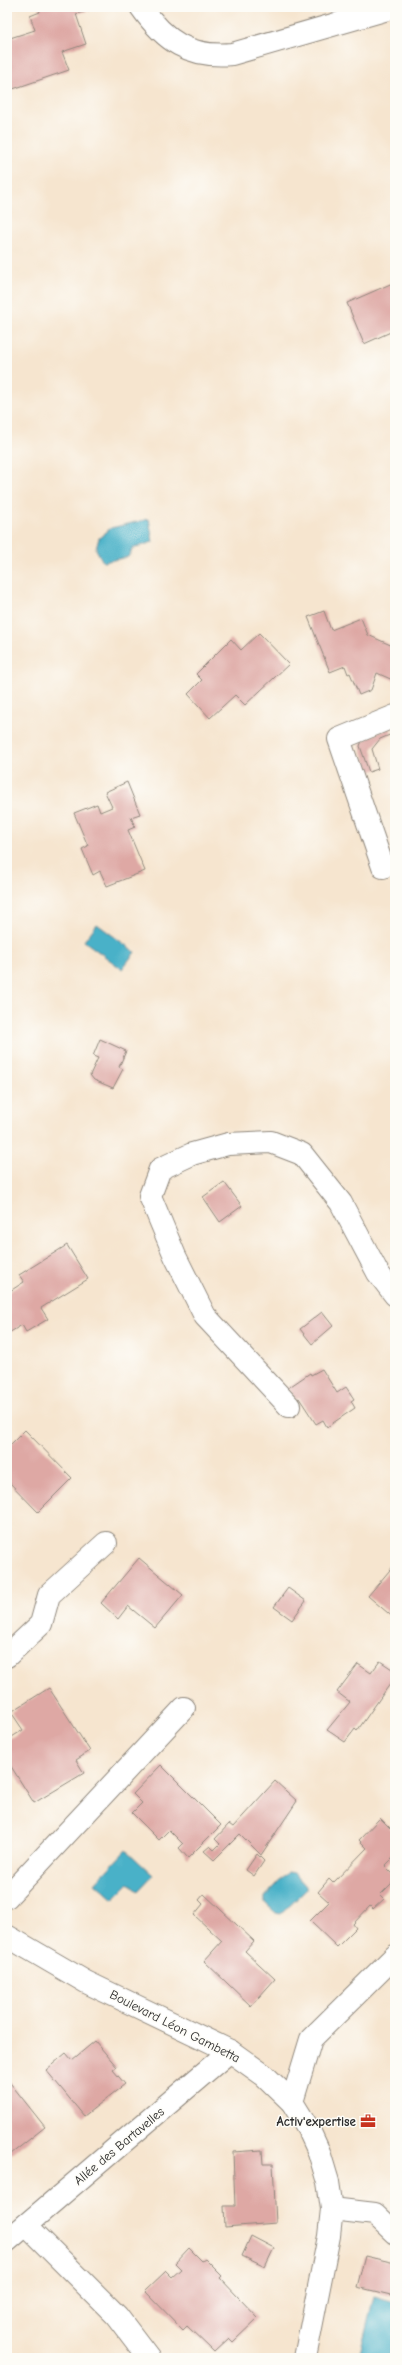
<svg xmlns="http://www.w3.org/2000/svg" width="402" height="2365" font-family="'Comic Neue',sans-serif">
	<rect width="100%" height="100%" fill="#fdfcf7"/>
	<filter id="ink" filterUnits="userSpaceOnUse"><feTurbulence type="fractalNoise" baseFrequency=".025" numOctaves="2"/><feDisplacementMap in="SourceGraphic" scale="8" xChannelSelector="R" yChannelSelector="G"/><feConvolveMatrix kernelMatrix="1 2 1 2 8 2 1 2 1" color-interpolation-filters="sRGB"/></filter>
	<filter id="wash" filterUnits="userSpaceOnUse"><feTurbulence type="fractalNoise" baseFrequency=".012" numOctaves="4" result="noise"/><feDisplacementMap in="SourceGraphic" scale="16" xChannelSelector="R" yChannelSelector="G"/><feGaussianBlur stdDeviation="0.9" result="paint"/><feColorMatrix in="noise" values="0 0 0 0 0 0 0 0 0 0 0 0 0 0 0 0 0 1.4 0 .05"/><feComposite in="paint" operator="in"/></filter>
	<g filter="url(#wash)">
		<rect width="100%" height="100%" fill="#f6e5cf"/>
		<g fill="#49b1c8" stroke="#3a6e7a">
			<polygon points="149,519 153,542 133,548 128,557 103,562 96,549 99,538 111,528"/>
			<polygon points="97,924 135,952 122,969 84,941"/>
			<polygon points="126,1850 153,1875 138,1891 129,1883 113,1899 95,1883"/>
			<polygon points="288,1872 294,1873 306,1886 306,1890 281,1914 276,1913 265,1903 265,1897"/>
			<polygon points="374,2296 395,2302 395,2333 389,2358 360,2353"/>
		</g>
		<g id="blocks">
			<g fill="#dea8a4">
				<polygon points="38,7 90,7 91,10 76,14 86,44 62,52 69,70 7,91 7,39 35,30 30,16 40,12"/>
				<polygon points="395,282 395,330 364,344 347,303"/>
				<polygon points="324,611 331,630 361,618 368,635 395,647 395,681 377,673 371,690 359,695 350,673 348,674 345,666 330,672 308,617"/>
				<polygon points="259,633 289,664 245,705 235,695 210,718 188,694 202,680 196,674 231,639 241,650"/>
				<polygon points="390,727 392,734 380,739 372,749 378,769 369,772 360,746 362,741"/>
				<polygon points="127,782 140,814 131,817 135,827 128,830 145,871 107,886 100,871 93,875 82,849 88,846 74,813 97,804 100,812 112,807 105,792"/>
				<polygon points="100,1039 126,1051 119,1067 123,1069 113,1088 94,1080 90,1075 98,1058 93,1056"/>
				<polygon points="224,1182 242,1206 220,1222 203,1197"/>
				<polygon points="67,1245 88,1279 41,1308 48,1319 26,1332 22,1325 7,1334 7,1293 24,1282 19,1275"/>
				<polygon points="322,1312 333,1326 312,1344 300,1329"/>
				<polygon points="322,1369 337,1393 346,1387 354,1399 351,1401 355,1408 327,1427 323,1420 316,1424 299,1398 296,1400 288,1388 310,1373 311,1375"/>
				<polygon points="25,1430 72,1478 38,1512 7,1480 7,1448"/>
				<polygon points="139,1558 183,1595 155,1628 128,1606 118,1619 101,1603"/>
				<polygon points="395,1564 395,1619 368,1596"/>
				<polygon points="288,1588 306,1601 292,1620 274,1607"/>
				<polygon points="380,1661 395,1671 395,1677 357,1731 355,1729 345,1742 327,1730 350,1702 337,1692 358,1664 371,1673"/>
				<polygon points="49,1688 90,1751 76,1760 84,1773 34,1803 7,1760 7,1740 23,1730 11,1712"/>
				<polygon points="161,1765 221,1825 188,1858 179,1848 183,1844 169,1830 159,1840 132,1813 142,1803 133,1794"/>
				<polygon points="275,1781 297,1801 261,1855 240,1834 214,1860 204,1851 210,1846 214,1850 220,1844 215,1839 229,1824 233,1827"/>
				<polygon points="380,1818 395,1833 395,1856 385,1866 395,1876 395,1880 380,1895 384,1899 373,1909 370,1906 353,1924 356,1928 337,1947 310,1921 329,1902 318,1892 329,1879 333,1883 367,1848 359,1840"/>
				<polygon points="257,1854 264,1861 254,1876 246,1870"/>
				<polygon points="204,1894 254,1941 245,1951 275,1979 251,2006 204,1961 222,1941 194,1915 203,1904 199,1900"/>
				<polygon points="95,2041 117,2067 113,2070 125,2084 84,2116 46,2070 66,2053 72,2060"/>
				<polygon points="7,2079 45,2127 11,2154 7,2149"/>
				<polygon points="262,2150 263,2164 273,2164 276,2223 225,2227 224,2206 235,2206 233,2152"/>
				<polygon points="251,2236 274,2248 265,2267 242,2256"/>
				<polygon points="189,2248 202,2261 205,2259 222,2276 220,2278 258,2318 233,2342 229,2338 214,2352 187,2326 183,2330 145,2291 166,2271 172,2277 181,2269 175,2263"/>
				<polygon points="365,2256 395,2263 395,2296 357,2287"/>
			</g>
		</g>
	</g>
	<g filter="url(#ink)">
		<use href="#blocks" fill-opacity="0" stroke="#90887d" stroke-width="1"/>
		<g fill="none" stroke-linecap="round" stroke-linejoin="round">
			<g stroke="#90887d" stroke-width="24">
				<g id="minor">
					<path d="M 141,7 C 165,41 189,58 232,54 L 395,7"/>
					<polyline points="383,867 339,739 395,716"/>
					<polyline points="289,1406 205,1316 175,1256 150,1196 160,1169 192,1154 228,1144 271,1142 302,1154 341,1203 378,1273 395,1295"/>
					<polyline points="7,1656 41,1624 49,1595 106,1543"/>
					<polyline points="7,1897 184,1708"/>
					<polyline points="7,1936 86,1982 230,2051 265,2076 292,2102 308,2128 319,2152 328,2182 332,2209 329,2236 305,2358"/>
					<polyline points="292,2102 311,2039 395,1956"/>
					<polyline points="332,2209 375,2214 395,2233"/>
					<polyline points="26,2225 117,2316 149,2358"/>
					<polyline points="7,2241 230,2051"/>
				</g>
			</g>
			<use href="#minor" stroke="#fff" stroke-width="22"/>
		</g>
	</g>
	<defs>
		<g id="office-bare" transform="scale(1.2)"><path d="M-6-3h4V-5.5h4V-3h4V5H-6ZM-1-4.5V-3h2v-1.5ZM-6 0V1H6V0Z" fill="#c8321e" stroke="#fdfcf7" stroke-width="2.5" paint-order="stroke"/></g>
	</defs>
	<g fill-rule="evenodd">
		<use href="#office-bare" x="368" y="2121"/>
	</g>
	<g text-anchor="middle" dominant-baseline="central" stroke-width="3" stroke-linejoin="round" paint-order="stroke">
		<g font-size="13" fill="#2b2b2b" stroke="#fdfcf7">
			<text transform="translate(175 2026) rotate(27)">Boulevard Léon Gambetta</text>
			<text transform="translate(119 2146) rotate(-40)">Allée des Bartavelles</text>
		</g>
		<g font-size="13" font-weight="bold" fill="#2b2b2b" stroke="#fdfcf7" text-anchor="end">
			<text x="356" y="2121">Activ'expertise</text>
		</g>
	</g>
	<rect width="402" height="2365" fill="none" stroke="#fdfcf7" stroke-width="24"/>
</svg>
